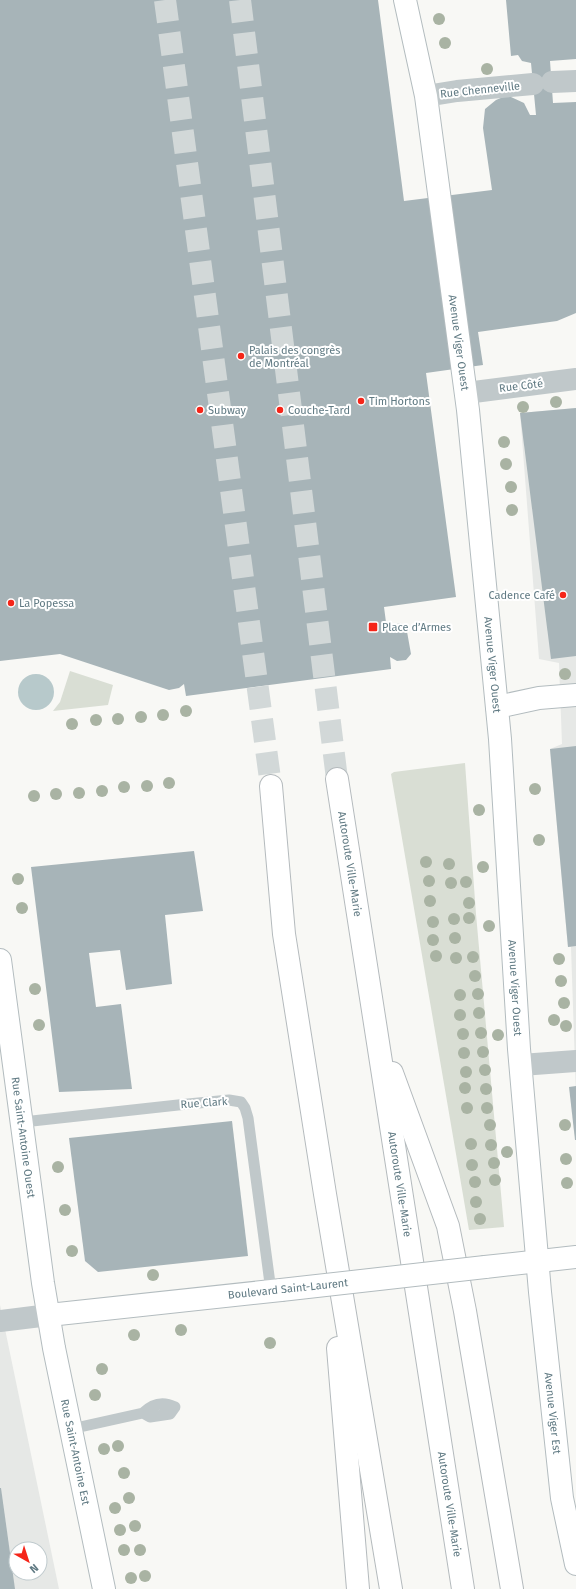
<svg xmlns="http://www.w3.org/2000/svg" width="576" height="1589" font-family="'Fira Sans',sans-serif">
	<rect width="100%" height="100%" fill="#f8f8f5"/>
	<g fill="#e6e8e6" fill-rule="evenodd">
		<polygon points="576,408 576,1096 571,947 568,947 550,749 562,744 559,663 539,659 520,413"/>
		<path d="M 0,1305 L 59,1589 L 0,1589 ZM 16,1549 L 40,1549 L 40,1573 L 16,1573 Z"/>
	</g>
	<g fill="#d9ded4">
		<polygon points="70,671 113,685 108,705 53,711 60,702"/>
		<polygon points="465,763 476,914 504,1227 469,1230 391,774 394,772"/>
	</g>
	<circle fill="#b7c9cb" cx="36" cy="692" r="18"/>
	<g fill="#a7b4b8">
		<polygon points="0,0 378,0 404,201 492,190 483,128 485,109 496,100 503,97 511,97 524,103 530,115 536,115 531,63 522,61 518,55 511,56 506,0 576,0 576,59 550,61 553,103 576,102 576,313 557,321 478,332 483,365 426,373 456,597 384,607 387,630 393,625 401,623 406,626 411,654 406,660 397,661 390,657 391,669 186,696 184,684 179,688 169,690 60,654 0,661"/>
		<polygon points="576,408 576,656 551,659 520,413"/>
		<polygon points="576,746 576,946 568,947 550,749"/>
		<polygon points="194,851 203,911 165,915 172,984 126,990 120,950 89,953 96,1007 121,1004 132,1089 59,1092 31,867"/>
		<polygon points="576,1086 576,1140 575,1140 569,1087"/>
		<polygon points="232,1121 248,1256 98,1272 85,1261 69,1138"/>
		<polygon points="0,1488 1,1488 15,1589 0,1589"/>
	</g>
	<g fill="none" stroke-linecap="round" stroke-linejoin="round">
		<g stroke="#d2d8d8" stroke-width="22" stroke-dasharray="22 11" stroke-linecap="butt">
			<polyline points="165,0 271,786"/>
			<polyline points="240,0 337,779"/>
		</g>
		<g stroke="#b3bcbf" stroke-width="24">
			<g id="secondary">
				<path id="s1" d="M 405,0 L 426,96 L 468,410 L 500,739 L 519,1049 L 540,1292 L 562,1498 L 576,1564"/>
				<polyline points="497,707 539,698 576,695"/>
				<path id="s2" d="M 0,960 L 43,1283 L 54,1348 L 104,1589"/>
				<polyline points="485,1267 576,1257"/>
				<polyline points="49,1315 281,1290"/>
			</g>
		</g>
		<g stroke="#b4babd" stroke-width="24">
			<g id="trunk">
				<path id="s3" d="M 337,779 L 463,1589"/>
				<polyline points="271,786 284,934 325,1194 391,1589"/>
				<polyline points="392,1073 448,1226 465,1311 512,1589"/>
				<polyline points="338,1348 358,1589"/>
			</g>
		</g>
		<g stroke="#c0c8ca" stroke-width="11">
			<polyline points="23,1122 178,1105 229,1100 241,1102 245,1108 248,1118 271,1291"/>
			<path d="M 71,1429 L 143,1413 C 152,1404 163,1401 175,1407 L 170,1414 L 150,1417 L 143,1413"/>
		</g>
		<g stroke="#c0c8ca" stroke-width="22">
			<polyline points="552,82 576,81"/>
			<polyline points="426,96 457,91 533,84"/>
			<polyline points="466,393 576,379"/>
			<polyline points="521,1065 576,1061"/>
		</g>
		<polyline stroke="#c0c8ca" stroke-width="22" points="0,1321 49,1315"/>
		<use href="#secondary" stroke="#fff" stroke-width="22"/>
		<use href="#trunk" stroke="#fff" stroke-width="22"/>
		<g stroke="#b3bcbf" stroke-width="24" stroke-linecap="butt">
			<polyline id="secondary-bridge" points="281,1290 485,1267"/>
		</g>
		<use href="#secondary-bridge" stroke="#fff" stroke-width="22"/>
	</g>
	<g fill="#a9b3a3">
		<circle cx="439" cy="19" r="6"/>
		<circle cx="445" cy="43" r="6"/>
		<circle cx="487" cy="69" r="6"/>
		<circle cx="556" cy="402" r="6"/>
		<circle cx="523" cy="407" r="6"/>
		<circle cx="504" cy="442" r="6"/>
		<circle cx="506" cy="464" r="6"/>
		<circle cx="511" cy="487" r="6"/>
		<circle cx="512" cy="510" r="6"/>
		<circle cx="565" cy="674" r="6"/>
		<circle cx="186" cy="711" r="6"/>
		<circle cx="163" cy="715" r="6"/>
		<circle cx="141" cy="717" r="6"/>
		<circle cx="118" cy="719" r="6"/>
		<circle cx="96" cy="720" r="6"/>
		<circle cx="72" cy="724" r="6"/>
		<circle cx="169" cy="783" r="6"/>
		<circle cx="147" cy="786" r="6"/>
		<circle cx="124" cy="787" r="6"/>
		<circle cx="535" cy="789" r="6"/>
		<circle cx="102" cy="791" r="6"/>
		<circle cx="79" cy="793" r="6"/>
		<circle cx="56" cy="794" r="6"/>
		<circle cx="34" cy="796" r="6"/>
		<circle cx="479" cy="810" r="6"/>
		<circle cx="539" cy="840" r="6"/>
		<circle cx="426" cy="862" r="6"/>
		<circle cx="449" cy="864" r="6"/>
		<circle cx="483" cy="867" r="6"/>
		<circle cx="18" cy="879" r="6"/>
		<circle cx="429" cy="881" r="6"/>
		<circle cx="466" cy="882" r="6"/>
		<circle cx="451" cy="883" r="6"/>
		<circle cx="430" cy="901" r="6"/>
		<circle cx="469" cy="903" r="6"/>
		<circle cx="22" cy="908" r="6"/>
		<circle cx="469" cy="918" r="6"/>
		<circle cx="454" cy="919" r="6"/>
		<circle cx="433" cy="922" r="6"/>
		<circle cx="489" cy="926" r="6"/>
		<circle cx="455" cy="938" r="6"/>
		<circle cx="433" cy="940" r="6"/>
		<circle cx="436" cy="956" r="6"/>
		<circle cx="473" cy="957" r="6"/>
		<circle cx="456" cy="958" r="6"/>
		<circle cx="559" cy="959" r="6"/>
		<circle cx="475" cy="976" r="6"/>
		<circle cx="561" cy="981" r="6"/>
		<circle cx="35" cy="989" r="6"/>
		<circle cx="478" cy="994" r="6"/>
		<circle cx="460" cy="995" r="6"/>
		<circle cx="564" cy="1003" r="6"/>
		<circle cx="479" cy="1013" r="6"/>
		<circle cx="460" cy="1015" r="6"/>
		<circle cx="554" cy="1020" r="6"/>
		<circle cx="39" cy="1025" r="6"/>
		<circle cx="566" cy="1026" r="6"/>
		<circle cx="481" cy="1033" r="6"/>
		<circle cx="463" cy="1034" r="6"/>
		<circle cx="498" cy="1035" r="6"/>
		<circle cx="483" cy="1052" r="6"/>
		<circle cx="464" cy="1053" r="6"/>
		<circle cx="485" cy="1070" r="6"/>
		<circle cx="466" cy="1072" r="6"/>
		<circle cx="465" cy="1088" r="6"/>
		<circle cx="486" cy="1089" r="6"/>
		<circle cx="467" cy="1108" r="6"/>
		<circle cx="487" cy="1108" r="6"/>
		<circle cx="490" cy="1125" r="6"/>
		<circle cx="565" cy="1125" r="6"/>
		<circle cx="471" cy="1144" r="6"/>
		<circle cx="491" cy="1145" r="6"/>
		<circle cx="507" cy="1152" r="6"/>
		<circle cx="566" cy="1159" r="6"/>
		<circle cx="494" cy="1163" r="6"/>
		<circle cx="472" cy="1165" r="6"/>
		<circle cx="58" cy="1167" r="6"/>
		<circle cx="495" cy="1180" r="6"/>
		<circle cx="475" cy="1182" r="6"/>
		<circle cx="567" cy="1183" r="6"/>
		<circle cx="476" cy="1202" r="6"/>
		<circle cx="65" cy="1210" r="6"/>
		<circle cx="480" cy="1219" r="6"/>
		<circle cx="72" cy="1251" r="6"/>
		<circle cx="153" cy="1275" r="6"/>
		<circle cx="181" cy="1330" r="6"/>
		<circle cx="134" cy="1335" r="6"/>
		<circle cx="270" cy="1343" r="6"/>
		<circle cx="102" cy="1369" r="6"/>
		<circle cx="95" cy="1395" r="6"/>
		<circle cx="118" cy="1446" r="6"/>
		<circle cx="104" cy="1449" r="6"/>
		<circle cx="124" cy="1473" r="6"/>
		<circle cx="129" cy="1498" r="6"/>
		<circle cx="115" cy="1508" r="6"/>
		<circle cx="135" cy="1526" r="6"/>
		<circle cx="120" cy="1530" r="6"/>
		<circle cx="124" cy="1550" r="6"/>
		<circle cx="140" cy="1550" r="6"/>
		<circle cx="145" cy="1576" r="6"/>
		<circle cx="131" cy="1578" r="6"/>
	</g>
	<g fill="#f52519" stroke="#fff" stroke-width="1.5">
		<circle cx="241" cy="356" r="4"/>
		<circle cx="361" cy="401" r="4"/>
		<circle cx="200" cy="410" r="4"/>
		<circle cx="280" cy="410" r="4"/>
		<circle cx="563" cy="595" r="4"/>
		<circle cx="11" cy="603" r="4"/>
		<rect x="368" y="622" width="10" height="10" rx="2"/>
	</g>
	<g text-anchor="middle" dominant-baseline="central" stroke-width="4" stroke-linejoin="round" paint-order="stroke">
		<g font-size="11" fill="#607a83" stroke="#fff">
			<text transform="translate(480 90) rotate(-6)">Rue Chenneville</text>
			<text stroke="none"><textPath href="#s1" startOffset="347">Avenue Viger Ouest</textPath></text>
			<text transform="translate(521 386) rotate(-7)">Rue Côté</text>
			<text stroke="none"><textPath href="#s1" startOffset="671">Avenue Viger Ouest</textPath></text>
			<text stroke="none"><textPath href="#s3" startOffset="86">Autoroute Ville-Marie</textPath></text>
			<text stroke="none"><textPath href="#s1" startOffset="995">Avenue Viger Ouest</textPath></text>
			<text transform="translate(204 1103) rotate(-4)">Rue Clark</text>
			<text stroke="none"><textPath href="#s2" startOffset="179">Rue Saint-Antoine Ouest</textPath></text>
			<text stroke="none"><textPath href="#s3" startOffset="410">Autoroute Ville-Marie</textPath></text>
			<text transform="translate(288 1289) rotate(-6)">Boulevard Saint-Laurent</text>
			<text stroke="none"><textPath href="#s1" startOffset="1422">Avenue Viger Est</textPath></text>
			<text stroke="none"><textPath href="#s2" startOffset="498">Rue Saint-Antoine Est</textPath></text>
			<text stroke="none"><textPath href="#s3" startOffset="734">Autoroute Ville-Marie</textPath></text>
		</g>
		<g font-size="11" fill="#607a83" stroke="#fff" text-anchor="start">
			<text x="249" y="350">Palais des congrès<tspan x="249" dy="13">de Montréal</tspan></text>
			<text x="369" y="401">Tim Hortons</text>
			<text x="208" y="410">Subway</text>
			<text x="288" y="410">Couche-Tard</text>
			<text x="555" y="595" text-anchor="end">Cadence Café</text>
			<text x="19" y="603">La Popessa</text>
			<text x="382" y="627">Place d’Armes</text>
		</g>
	</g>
	<g transform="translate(28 1561) rotate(141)"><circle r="19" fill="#ffffff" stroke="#bfcacd"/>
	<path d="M0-3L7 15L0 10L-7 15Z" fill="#f52519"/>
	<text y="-6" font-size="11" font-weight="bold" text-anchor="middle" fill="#607a83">N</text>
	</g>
</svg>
